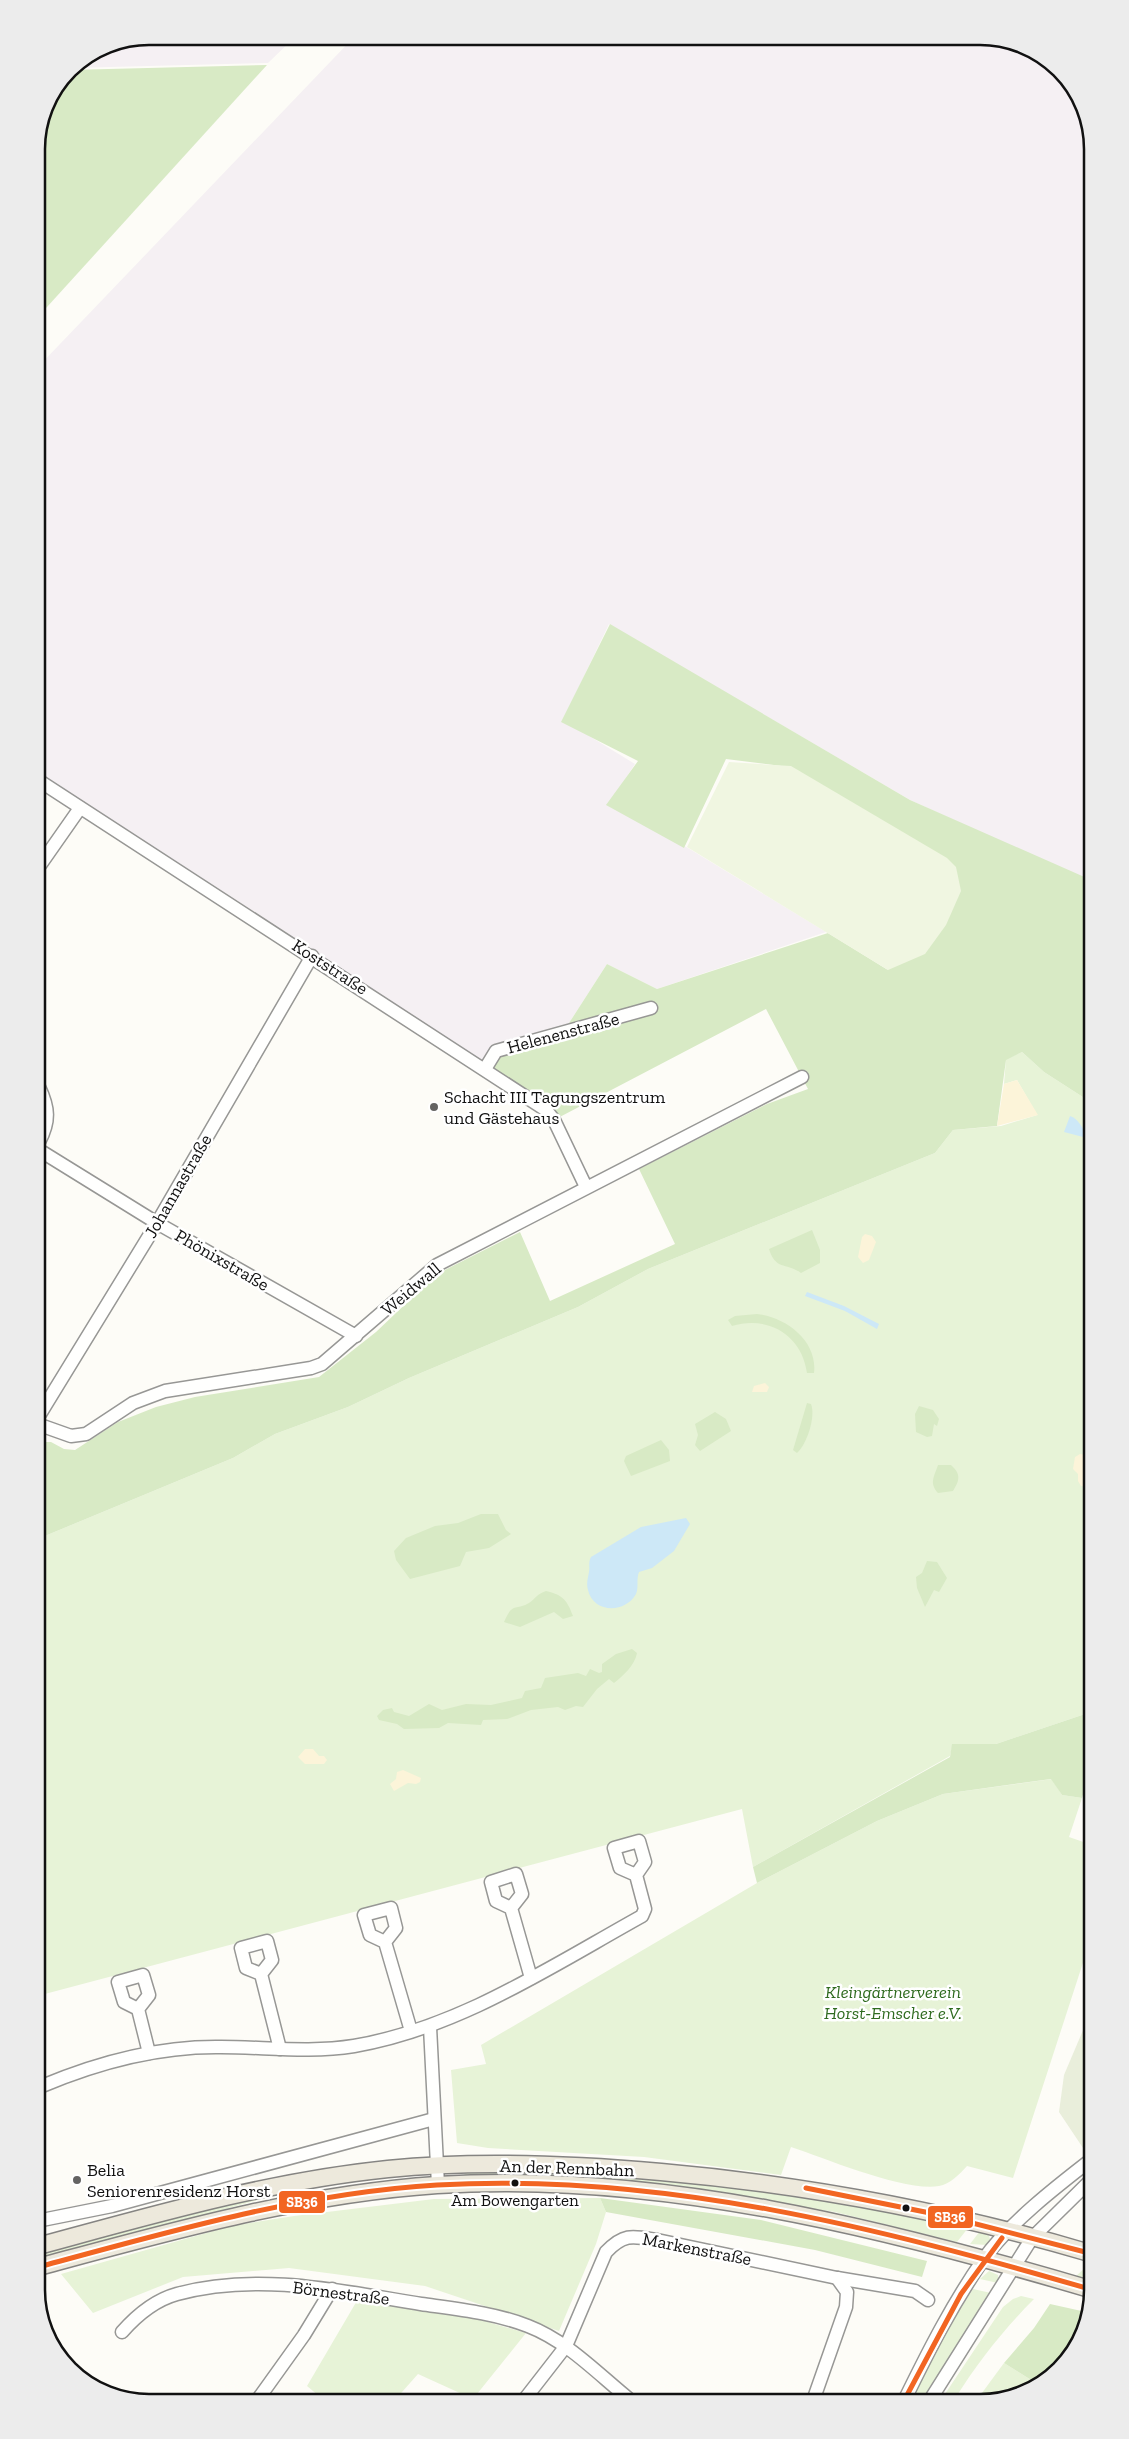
<svg xmlns="http://www.w3.org/2000/svg" width="1129" height="2439" font-family="'Zilla Slab',serif">
	<rect width="100%" height="100%" fill="#fdfcf7"/>
	<g fill="#f5f0f3">
		<polygon points="149,36 296,36 268,63 71,68 106,45"/>
		<polygon points="355,36 988,37 1048,59 1087,112 1089,882 910,800 609,624 563,720 635,764 608,805 688,848 826,932 657,989 607,964 562,1034 485,1069 309,947 38,772 37,368"/>
	</g>
	<g fill="#e7f3d7">
		<polygon points="1022,1052 1044,1072 1089,1101 1091,1712 996,1744 953,1744 950,1756 753,1867 742,1809 41,1995 40,1538 233,1458 275,1434 348,1407 409,1378 578,1307 648,1269 935,1153 953,1130 1001,1126 1037,1115 1017,1080 1004,1084 1006,1059"/>
		<path d="M 1052,1779 L 1062,1795 L 1082,1798 L 1069,1837 L 1092,1845 L 1092,1935 L 1013,2178 L 967,2166 C 960,2174 950,2184 939,2186 C 905,2192 827,2159 791,2147 L 781,2175 L 644,2157 L 488,2148 L 457,2143 L 451,2070 L 486,2064 L 481,2045 L 757,1883 L 877,1821 L 943,1794 Z"/>
		<polygon points="464,2170 596,2173 788,2192 968,2228 957,2242 835,2212 693,2191 465,2179"/>
		<polygon points="424,2172 423,2174 371,2179 290,2191 42,2260 42,2252 205,2207 257,2195 343,2180"/>
		<polygon points="600,2198 606,2212 596,2244 559,2331 425,2286 289,2268 183,2277 93,2313 61,2274 231,2226 294,2216 434,2199"/>
		<polygon points="980,2231 988,2234 991,2241 987,2245 970,2244"/>
		<polygon points="1088,2265 1093,2267 1093,2283 1074,2278"/>
		<polygon points="989,2271 998,2275 998,2283 980,2279"/>
		<polygon points="973,2289 991,2293 925,2397 913,2397 950,2325"/>
		<path d="M 1021,2296 L 1034,2299 C 1004,2329 978,2362 956,2397 L 943,2397 L 1003,2307 L 1013,2299 Z"/>
		<polygon points="358,2299 467,2316 526,2333 473,2399 418,2374 394,2401 325,2401 307,2386"/>
		<polygon points="1004,2363 1036,2383 1017,2397 979,2397"/>
	</g>
	<g fill="#d8eac5">
		<polygon points="267,65 37,318 36,142 45,106 69,70"/>
		<polygon points="610,624 910,800 1089,879 1089,1101 1044,1072 1022,1052 1006,1060 997,1126 953,1130 935,1153 648,1269 578,1307 409,1378 348,1407 275,1434 233,1458 40,1538 40,1442 51,1442 64,1449 75,1450 118,1422 156,1407 195,1397 319,1377 376,1332 437,1274 520,1232 550,1301 675,1244 639,1169 767,1104 808,1089 766,1009 554,1120 485,1069 496,1051 562,1034 607,964 657,989 828,933 888,970 789,767 726,759 684,848 606,805 638,761 561,722"/>
		<path d="M 812,1230 L 820,1250 L 820,1263 L 801,1273 C 786,1262 776,1271 769,1249 Z"/>
		<path d="M 757,1314 C 786,1317 818,1341 814,1373 L 807,1373 C 802,1335 768,1315 732,1326 L 728,1320 L 735,1316 Z"/>
		<path d="M 807,1403 L 811,1404 C 816,1416 807,1444 797,1453 L 793,1450 Z"/>
		<polygon points="919,1406 933,1410 939,1419 937,1426 934,1424 932,1436 927,1437 916,1432 915,1414"/>
		<polygon points="715,1412 726,1419 731,1431 700,1451 695,1445 698,1435 695,1424"/>
		<polygon points="661,1440 669,1450 670,1461 631,1476 624,1461 626,1456"/>
		<path d="M 938,1465 L 951,1465 C 961,1474 960,1480 953,1491 L 938,1493 C 929,1483 934,1477 938,1465 Z"/>
		<polygon points="481,1514 498,1514 506,1530 511,1534 489,1548 466,1552 460,1566 410,1579 396,1560 394,1551 406,1538 435,1526 458,1523"/>
		<polygon points="927,1561 937,1562 947,1578 939,1592 934,1590 925,1607 917,1588 916,1577 922,1573"/>
		<path d="M 546,1591 C 563,1595 567,1600 573,1616 L 563,1619 L 554,1612 L 520,1627 L 504,1622 C 513,1601 516,1611 529,1603 C 536,1598 537,1594 546,1591 Z"/>
		<path d="M 632,1649 L 637,1653 C 635,1665 623,1676 614,1683 L 609,1679 L 597,1689 L 583,1707 L 576,1706 L 565,1710 L 558,1707 L 531,1710 L 507,1719 L 483,1720 L 481,1725 L 448,1723 L 439,1728 L 404,1729 L 397,1724 L 379,1720 L 377,1716 L 383,1710 L 392,1708 L 394,1712 L 409,1716 L 429,1704 L 442,1710 L 466,1704 L 491,1705 L 522,1698 L 525,1691 L 541,1688 L 545,1678 L 578,1673 L 586,1676 L 590,1669 L 599,1673 L 602,1672 L 602,1664 L 616,1654 Z"/>
		<polygon points="1091,1712 1091,1774 1089,1774 1082,1798 1062,1795 1051,1779 943,1794 877,1821 757,1883 753,1867 950,1757 952,1744 996,1744"/>
		<path d="M 1092,2192 L 1093,2239 C 1083,2228 1084,2203 1092,2192 Z"/>
		<polygon points="600,2198 761,2220 927,2261 922,2277 815,2250 606,2212"/>
		<polygon points="1050,2304 1086,2312 1070,2358 1036,2383 1004,2363 1034,2328"/>
	</g>
	<g fill="#fcf4d9">
		<polygon points="1017,1080 1038,1115 997,1126 1004,1084"/>
		<polygon points="865,1234 872,1236 876,1242 869,1260 863,1263 858,1257 862,1237"/>
		<polygon points="765,1383 769,1387 767,1392 752,1392 754,1386"/>
		<path d="M 1080,1454 L 1085,1455 C 1084,1465 1090,1480 1088,1487 L 1081,1486 L 1078,1481 L 1078,1474 L 1073,1469 L 1075,1457 Z"/>
		<polygon points="305,1749 313,1749 319,1756 324,1756 327,1760 324,1764 305,1764 298,1757"/>
		<polygon points="403,1770 421,1778 420,1782 416,1784 408,1783 394,1791 390,1784 396,1779 397,1772"/>
	</g>
	<polygon fill="#e9eedb" points="1092,2009 1092,2146 1085,2151 1059,2112 1064,2075"/>
	<polygon fill="#f0f6e1" points="729,762 791,766 947,858 956,867 961,891 946,925 925,954 888,970 687,847"/>
	<g fill="#cde8f7">
		<path d="M 1070,1116 C 1078,1119 1083,1127 1085,1135 L 1083,1137 L 1064,1132 Z"/>
		<polygon points="807,1292 844,1306 879,1324 877,1329 845,1311 805,1296"/>
		<path d="M 686,1518 L 690,1524 L 674,1551 L 652,1568 L 639,1572 C 636,1579 639,1587 636,1594 C 625,1614 593,1613 588,1590 C 586,1583 588,1578 589,1572 C 590,1566 588,1563 591,1557 L 641,1527 Z"/>
	</g>
	<g fill="none" stroke-linecap="round" stroke-linejoin="round">
		<g stroke="#979795" stroke-width="15">
			<g id="minor">
				<polyline points="38,780 546,1110 554,1120 586,1187"/>
				<polyline points="38,868 80,808"/>
				<polyline points="485,1069 496,1051 651,1008"/>
				<path d="M 39,1087 C 49,1108 50,1121 39,1142"/>
				<polyline points="39,1150 157,1223 356,1336"/>
				<polyline points="40,1414 157,1223 312,956"/>
				<polyline points="40,1425 71,1436 86,1434 133,1403 165,1391 311,1368 322,1364 437,1265 802,1077"/>
				<polyline points="511,1908 496,1901 491,1882 516,1874 522,1894 511,1908 531,1978"/>
				<polyline points="385,1942 370,1935 364,1915 391,1908 396,1928 385,1942 411,2031"/>
				<polyline points="261,1974 246,1968 241,1948 267,1941 272,1960 261,1974 280,2049"/>
				<polyline points="138,2009 124,2002 118,1982 143,1975 149,1995 138,2009 149,2053"/>
				<polyline points="430,2027 438,2185"/>
				<path d="M 42,2086 C 99,2062 159,2046 221,2047 C 265,2047 310,2053 354,2046 C 459,2028 550,1967 642,1916 L 645,1909 L 636,1875 L 645,1862 L 639,1841 L 614,1848 L 620,1868 L 636,1875"/>
				<polyline points="42,2220 112,2206 434,2119"/>
				<path d="M 122,2332 C 137,2315 155,2300 177,2294 C 257,2272 341,2291 421,2304 C 456,2309 495,2313 528,2326 C 567,2341 597,2373 629,2399"/>
				<path d="M 906,2397 C 929,2350 953,2303 983,2260 C 1008,2224 1057,2186 1092,2159"/>
				<polyline points="932,2397 1032,2238 1092,2179"/>
				<polyline points="814,2398 846,2307 847,2292 837,2278"/>
				<path d="M 524,2400 L 566,2346 L 606,2252 C 624,2233 633,2236 657,2240 L 837,2278 L 915,2291 L 928,2300"/>
				<polyline points="256,2402 304,2335 332,2289"/>
			</g>
		</g>
		<g stroke="#858482" stroke-width="19">
			<g id="major">
				<path d="M 42,2245 C 156,2214 270,2181 388,2169 C 478,2160 571,2164 661,2172 C 808,2185 952,2212 1093,2254"/>
				<path d="M 42,2266 C 172,2231 302,2194 437,2185 C 657,2171 884,2228 1093,2290"/>
			</g>
		</g>
		<use href="#minor" stroke="#fffffe" stroke-width="12"/>
		<use href="#major" stroke="#ede9dc" stroke-width="16"/>
		<g stroke="#fff" stroke-width="9">
			<g id="bus-1">
				<polyline points="806,2188 945,2216 1093,2254"/>
				<path d="M 42,2266 C 171,2231 303,2193 437,2185 C 661,2172 880,2228 1093,2290"/>
				<polyline points="906,2397 961,2294 1002,2238"/>
			</g>
		</g>
		<use href="#bus-1" stroke="#f26522" stroke-width="5"/>
	</g>
	<g fill="#646362" stroke="#fff" stroke-width="2">
		<circle cx="434" cy="1107" r="5"/>
		<circle cx="77" cy="2180" r="5"/>
	</g>
	<g fill="#111" stroke="#fff" stroke-width="2">
		<circle cx="515" cy="2183" r="4.5"/>
		<circle cx="906" cy="2208" r="4.5"/>
	</g>
	<g text-anchor="middle" dominant-baseline="central" stroke-width="5" stroke-linejoin="round" paint-order="stroke">
		<g font-size="17" fill="#111" stroke="#fff">
			<text x="515" y="2200">Am Bowengarten</text>
		</g>
		<g font-size="18" fill="#111" stroke="#fff">
			<text transform="translate(330 967) rotate(33)">Koststraße</text>
			<text transform="translate(563 1033) rotate(-15)">Helenenstraße</text>
			<text transform="translate(178 1186) rotate(-60)">Johannastraße</text>
			<text transform="translate(222 1260) rotate(30)">Phönixstraße</text>
			<text transform="translate(411 1289) rotate(-40)">Weidwall</text>
			<text transform="translate(567 2168) rotate(2)">An der Rennbahn</text>
			<text transform="translate(697 2249) rotate(11)">Markenstraße</text>
			<text transform="translate(341 2293) rotate(7)">Börnestraße</text>
		</g>
		<g font-size="18" fill="#111" stroke="#fff" text-anchor="start">
			<text x="444" y="1097">Schacht III Tagungszentrum<tspan x="444" dy="21">und Gästehaus</tspan></text>
			<text x="87" y="2170">Belia<tspan x="87" dy="21">Seniorenresidenz Horst</tspan></text>
		</g>
		<g font-size="18" font-style="italic" fill="#2f6b1f" stroke="#fff">
			<text x="893" y="1992">Kleingärtnerverein<tspan x="893" dy="21">Horst-Emscher e.V.</tspan></text>
		</g>
	</g>
	<path d="M0 0H1129V2439H0ZM149 45H980A104 104 0 0 1 1084 149V2290A104 104 0 0 1 980 2394H149A104 104 0 0 1 45 2290V149A104 104 0 0 1 149 45Z" fill="#ececec" fill-rule="evenodd"/>
	<path fill="none" stroke="#111" stroke-width="2.5" d="M149 45H980A104 104 0 0 1 1084 149V2290A104 104 0 0 1 980 2394H149A104 104 0 0 1 45 2290V149A104 104 0 0 1 149 45Z"/>
	<g stroke="#fff" stroke-width="2">
		<rect x="278" y="2190" width="48" height="24" rx="5" fill="#f26522"/>
		<rect x="927" y="2205" width="47" height="24" rx="5" fill="#f26522"/>
	</g>
	<g font-size="14" text-anchor="middle" font-weight="bold" fill="#fff">
		<text x="302" y="2207">SB36</text>
		<text x="950" y="2222">SB36</text>
	</g>
</svg>
